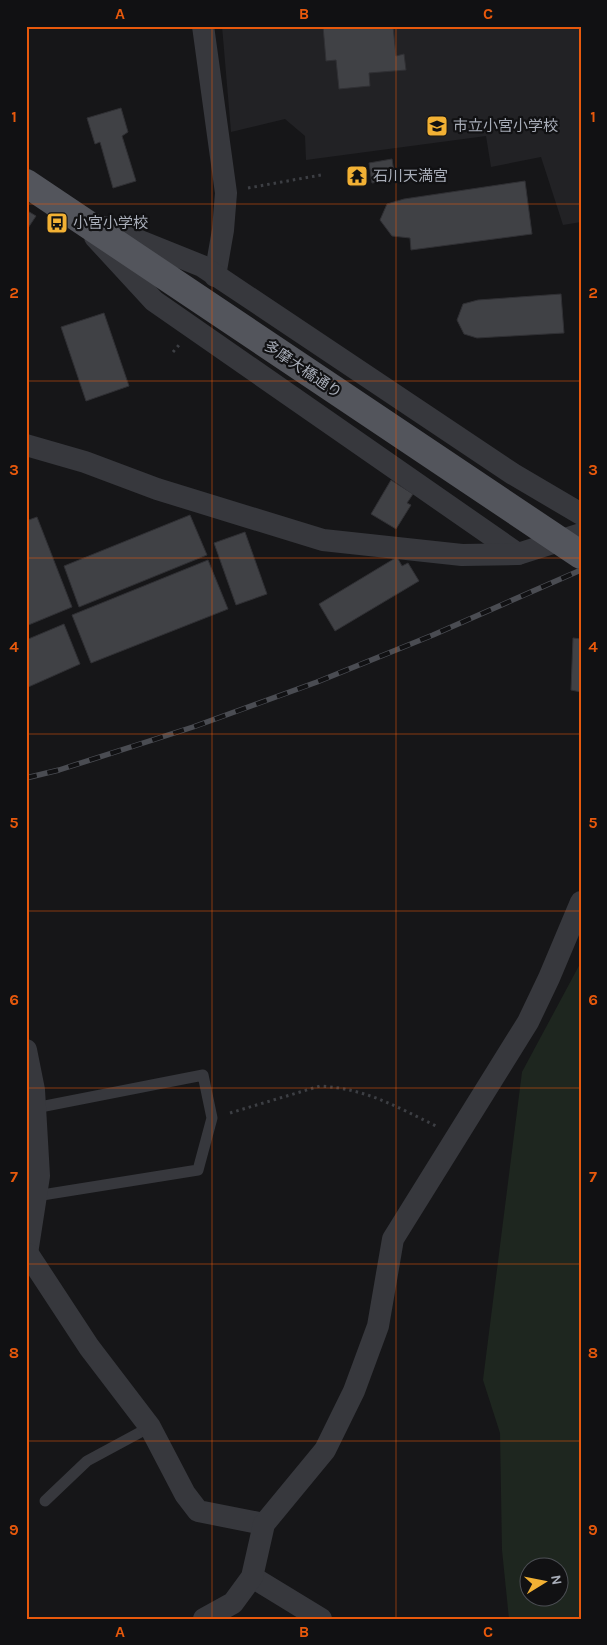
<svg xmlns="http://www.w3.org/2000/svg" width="607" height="1645" font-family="Karla,'Noto Sans JP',sans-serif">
	<rect width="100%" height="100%" fill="#161618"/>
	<polygon fill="#222225" points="222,26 581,26 581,222 563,225 541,157 491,167 486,136 306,160 305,136 285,119 231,132"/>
	<path fill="#1e261f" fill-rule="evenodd" d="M 581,962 L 581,1619 L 509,1619 L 502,1550 L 500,1433 L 483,1380 L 522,1072 ZM 530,1568 L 560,1568 L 560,1598 L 530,1598 Z"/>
	<g fill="#404145" stroke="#303034">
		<polygon points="323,26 393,26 396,56 404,54 406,70 369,73 370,86 339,89 336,60 326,61"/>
		<polygon points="121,108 128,132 122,136 136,181 113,188 100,142 95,144 87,118"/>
		<polygon points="392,159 395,179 372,183 369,163"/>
		<polygon points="525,181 532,234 411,250 410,238 392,236 380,220 387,204 404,199"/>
		<polygon points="26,210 36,216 26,231"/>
		<polygon points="561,294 564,333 477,338 464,334 457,320 463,304 478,300"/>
		<polygon points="104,313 129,386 86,401 61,327"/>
		<polygon points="391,480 413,494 407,503 411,505 396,529 371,514"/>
		<polygon points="190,515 207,555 79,607 64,566"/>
		<polygon points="37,517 72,607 26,626 26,521"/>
		<polygon points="245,532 267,594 236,605 214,543"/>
		<polygon points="397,557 402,566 408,563 419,581 335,631 319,604"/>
		<polygon points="208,560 228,609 91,663 72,615"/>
		<polygon points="64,624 80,664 26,688 26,640"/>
		<polygon points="573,638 581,639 581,692 571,690"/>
	</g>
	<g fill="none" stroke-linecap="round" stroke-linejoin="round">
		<g stroke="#3d3f44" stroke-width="3" stroke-dasharray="2.5 4" stroke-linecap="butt">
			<polyline points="248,188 321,175"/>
			<polyline points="173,352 179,345"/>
			<path d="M 230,1113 L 320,1086 C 367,1089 395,1106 436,1126"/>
		</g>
		<g stroke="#37383d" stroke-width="11">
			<polyline points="35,1108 203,1075 212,1118 198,1170 36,1196"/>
			<polyline points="45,1501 87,1461 150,1427"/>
		</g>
		<g stroke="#37383d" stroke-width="22">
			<polyline points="203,26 226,193 223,230 215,276"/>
			<polyline points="105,227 202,266 513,474 581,514"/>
			<polyline points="95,237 154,301 518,554"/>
			<polyline points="26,445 85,462 157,489 323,540 462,555 518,554 581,534"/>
			<polyline points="26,1050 34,1090 39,1176 26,1260"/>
			<polyline points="28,1254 89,1347 150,1427 185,1494 198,1511 264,1524"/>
			<polyline points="252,1577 321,1619"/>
			<polyline points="204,1619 233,1603 252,1577 264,1524 325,1450 354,1391 378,1326 393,1239 528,1022 549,978 581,902"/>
		</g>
		<polyline stroke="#53555c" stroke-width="28" points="26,183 581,555"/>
		<g stroke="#4a4c52" stroke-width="5.5">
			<polyline id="rail" points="26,778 59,770 193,727 317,682 433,635 581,570"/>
		</g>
		<use href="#rail" stroke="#111113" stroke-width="4" stroke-dasharray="11" stroke-linecap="butt"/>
	</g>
	<path fill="none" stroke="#e8590c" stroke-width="1" stroke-opacity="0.55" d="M 212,26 L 212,1619M 396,26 L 396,1619M 26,204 L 581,204M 26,381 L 581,381M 26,558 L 581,558M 26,734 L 581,734M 26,911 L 581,911M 26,1088 L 581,1088M 26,1264 L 581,1264M 26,1441 L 581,1441"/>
	<defs>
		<g id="school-square" transform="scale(1.125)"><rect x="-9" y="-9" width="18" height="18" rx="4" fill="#f2b134" stroke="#111113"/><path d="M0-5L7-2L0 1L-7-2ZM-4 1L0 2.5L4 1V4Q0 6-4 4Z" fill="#111"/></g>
		<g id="temple-square" transform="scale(1.125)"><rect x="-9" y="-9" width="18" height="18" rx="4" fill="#f2b134" stroke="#111113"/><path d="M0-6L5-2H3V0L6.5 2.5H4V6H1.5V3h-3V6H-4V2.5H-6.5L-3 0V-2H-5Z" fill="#111"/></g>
		<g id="bus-square" transform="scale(1.125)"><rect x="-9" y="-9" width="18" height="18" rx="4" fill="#f2b134" stroke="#111113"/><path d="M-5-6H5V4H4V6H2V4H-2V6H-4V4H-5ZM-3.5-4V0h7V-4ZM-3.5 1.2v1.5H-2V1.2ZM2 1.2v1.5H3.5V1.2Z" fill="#111"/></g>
	</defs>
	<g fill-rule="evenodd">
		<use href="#school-square" x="437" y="126"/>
		<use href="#temple-square" x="357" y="176"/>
		<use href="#bus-square" x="57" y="223"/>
	</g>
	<g text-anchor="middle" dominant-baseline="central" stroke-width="4.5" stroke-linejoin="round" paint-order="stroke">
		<g font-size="15" fill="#a8adb8" stroke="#111113" text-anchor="start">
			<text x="453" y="126">市立小宮小学校</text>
			<text x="373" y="176">石川天満宮</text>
			<text x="73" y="223">小宮小学校</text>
		</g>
		<g font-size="15" fill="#a8adb8" stroke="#111113">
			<text transform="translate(303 369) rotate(34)">多摩大橋通り</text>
		</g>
	</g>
	<rect width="607" height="1645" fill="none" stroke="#111113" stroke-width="55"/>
	<g transform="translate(544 1582) rotate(80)"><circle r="24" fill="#111113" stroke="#4d4f55"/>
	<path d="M0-4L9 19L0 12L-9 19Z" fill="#f2b134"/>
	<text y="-8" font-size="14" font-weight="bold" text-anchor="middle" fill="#a8adb8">N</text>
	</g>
	<rect x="28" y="28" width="552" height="1590" fill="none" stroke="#e8590c" stroke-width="2"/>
	<g font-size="16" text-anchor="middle" font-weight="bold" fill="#e8590c">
		<text x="120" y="19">A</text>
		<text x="304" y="19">B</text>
		<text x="488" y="19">C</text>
		<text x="14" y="122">1</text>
		<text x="593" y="122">1</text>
		<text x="14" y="298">2</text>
		<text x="593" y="298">2</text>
		<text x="14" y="475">3</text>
		<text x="593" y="475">3</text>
		<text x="14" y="652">4</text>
		<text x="593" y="652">4</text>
		<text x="14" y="828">5</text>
		<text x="593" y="828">5</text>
		<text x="14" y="1005">6</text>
		<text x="593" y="1005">6</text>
		<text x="14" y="1182">7</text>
		<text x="593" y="1182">7</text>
		<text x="14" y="1358">8</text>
		<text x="593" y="1358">8</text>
		<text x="14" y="1535">9</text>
		<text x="593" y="1535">9</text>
		<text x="120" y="1637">A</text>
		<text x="304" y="1637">B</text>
		<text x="488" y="1637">C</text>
	</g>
</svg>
